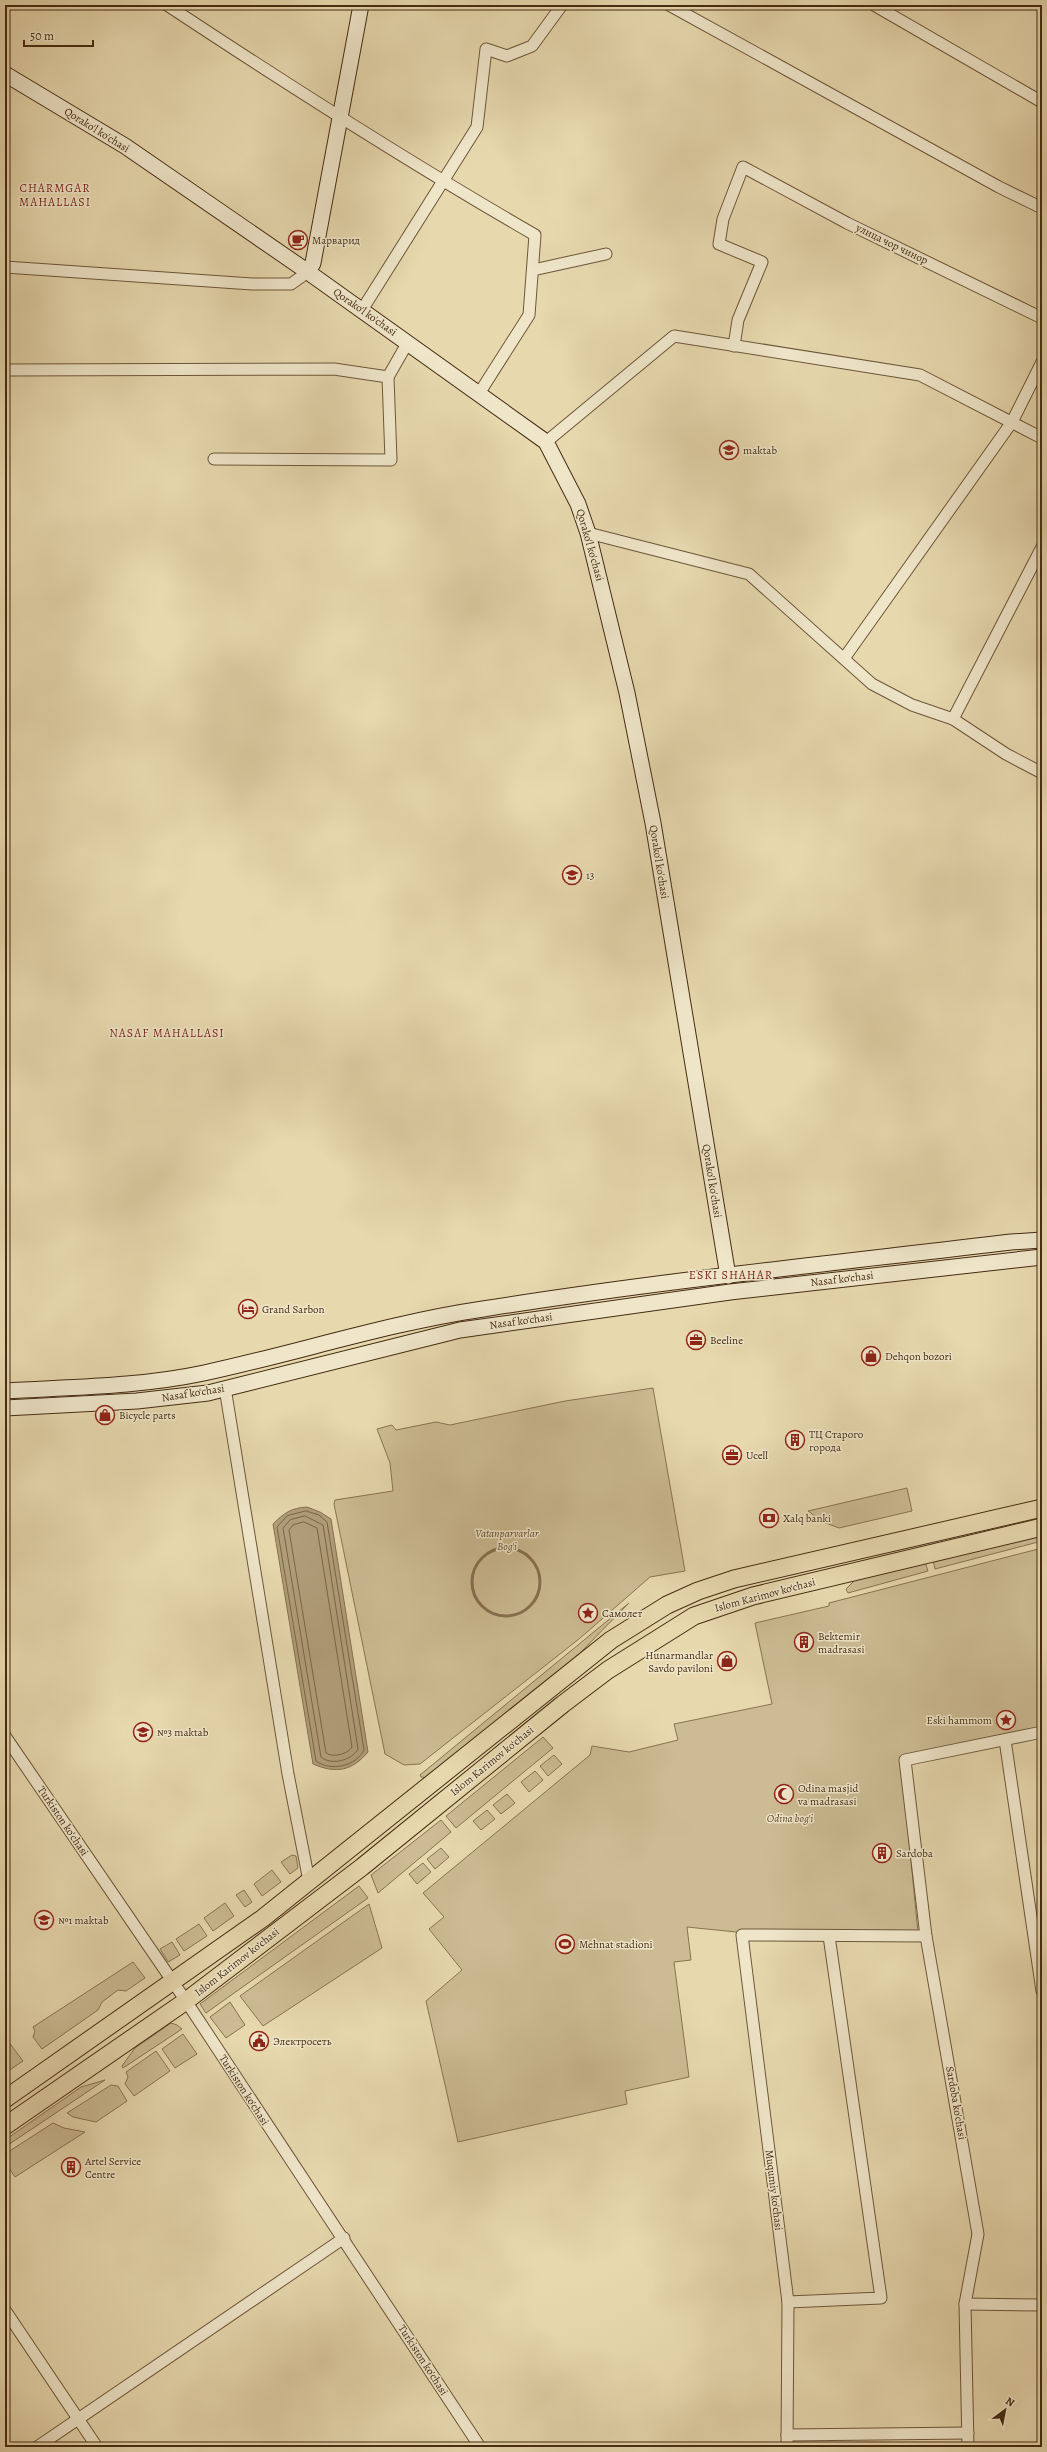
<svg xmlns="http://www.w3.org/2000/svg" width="1047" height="2452" font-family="Alegreya,serif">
	<rect width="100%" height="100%" fill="#e7d8ae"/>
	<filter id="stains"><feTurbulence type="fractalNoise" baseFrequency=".005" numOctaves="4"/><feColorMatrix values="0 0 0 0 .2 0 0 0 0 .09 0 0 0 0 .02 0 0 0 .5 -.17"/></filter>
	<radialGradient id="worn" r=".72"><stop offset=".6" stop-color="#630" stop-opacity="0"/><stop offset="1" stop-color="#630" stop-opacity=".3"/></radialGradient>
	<g fill="#ccbb93" stroke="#897352">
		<polygon points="653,1388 685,1571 650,1577 579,1639 420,1764 404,1765 385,1754 334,1504 335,1500 393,1491 390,1463 377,1429 392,1425 396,1430 436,1422 450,1425 565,1401"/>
		<polygon points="907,1488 912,1511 839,1528 823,1522 808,1511"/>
		<polygon points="1042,1534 1042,1541 935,1569 933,1560"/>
		<polygon points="1042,1548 1042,1728 901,1757 918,1933 746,1933 687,1927 691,1960 674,1962 689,2077 625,2091 627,2104 458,2142 426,2001 462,1970 429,1929 444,1917 423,1893 590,1755 592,1746 629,1752 678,1740 674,1724 772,1704 755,1623 829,1606 829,1603"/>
		<polygon points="925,1562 928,1571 848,1593 846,1589 856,1579"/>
		<polygon points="629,1603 579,1654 429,1778 421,1777 420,1775"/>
		<polygon points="543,1737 553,1748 456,1828 446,1816"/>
		<polygon points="554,1755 562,1764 548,1776 540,1766"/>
		<polygon points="535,1771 543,1780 529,1792 521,1782"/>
		<polygon points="507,1794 515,1803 501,1814 493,1805"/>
		<polygon points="487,1810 495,1819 481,1830 473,1821"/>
		<polygon points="441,1820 451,1832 378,1893 371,1875"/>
		<polygon points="441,1848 449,1857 435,1869 427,1859"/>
		<polygon points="292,1855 296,1856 298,1868 290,1874 281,1862"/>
		<polygon points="423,1863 431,1872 417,1884 409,1874"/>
		<polygon points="272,1870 281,1882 262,1896 254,1884"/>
		<polygon points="359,1886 368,1898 206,2013 200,2004"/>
		<polygon points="244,1890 252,1902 245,1907 236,1895"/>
		<polygon points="225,1903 234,1916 213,1931 204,1918"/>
		<polygon points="369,1904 382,1948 263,2026 240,1996"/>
		<polygon points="199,1924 207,1936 184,1951 176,1939"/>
		<polygon points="172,1942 180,1955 168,1962 160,1949"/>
		<polygon points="133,1962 145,1978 126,1991 118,1990 102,2002 98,2010 42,2049 33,2037 35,2031 33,2027"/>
		<polygon points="230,2002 245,2025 226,2038 210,2017"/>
		<polygon points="171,2023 177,2025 182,2029 123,2068 122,2066 135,2048"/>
		<polygon points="183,2034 197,2054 175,2068 162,2049"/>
		<polygon points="8,2041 23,2061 5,2073 5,2043"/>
		<polygon points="156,2051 170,2071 134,2096 125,2084 128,2077 126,2072"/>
		<polygon points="105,2080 5,2147 5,2140 81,2087"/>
		<polygon points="111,2085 118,2086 127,2101 96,2122 73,2117 67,2113"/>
		<polygon points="53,2123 64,2128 85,2132 15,2177 5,2162 5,2154"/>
	</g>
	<path fill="#b09d79" stroke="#866f50" d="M 307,1507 L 320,1512 L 331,1519 L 368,1752 C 352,1771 336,1774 313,1764 L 273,1524 C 284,1513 291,1508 307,1507 Z"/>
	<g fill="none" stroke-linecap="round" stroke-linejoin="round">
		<g stroke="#7b6446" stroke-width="1">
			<path d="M 306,1511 L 319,1515 L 327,1522 L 364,1750 C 356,1766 331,1772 316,1761 L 277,1527 L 287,1516 Z"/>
			<path d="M 305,1516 L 323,1525 L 358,1749 C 352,1760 332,1766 321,1757 L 283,1528 L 290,1520 Z"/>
			<path d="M 304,1522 L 317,1528 L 352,1747 C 348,1754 333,1758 326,1753 L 289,1530 L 293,1525 Z"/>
		</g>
		<circle stroke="#866f50" stroke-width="3" cx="506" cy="1582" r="34"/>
		<g stroke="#6e5639" stroke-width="13">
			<g id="street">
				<path d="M 167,5 C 288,85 410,163 535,235 L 529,315 L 480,392"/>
				<polyline points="669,5 999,187 1042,208"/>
				<polyline points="874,5 1042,102"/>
				<polyline points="5,267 252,284 291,284 308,272"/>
				<polyline points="533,270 606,254"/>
				<polyline points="362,310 477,127 486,49 507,56 532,46 562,5"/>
				<polyline points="734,346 738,320 762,262 719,244 723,219 743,167 847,223 1042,318"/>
				<polyline points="5,370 334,369 388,377 408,342"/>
				<polyline points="546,442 674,336 920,375 1042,438"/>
				<polyline points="214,459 391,460 388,377"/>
				<polyline points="588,533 749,574 872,684 912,705 953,719 1006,754 1042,773"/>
				<polyline points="845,657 1012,422 1042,362"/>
				<polyline points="953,719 1042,547"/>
				<polyline points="225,1388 288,1774 309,1881"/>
				<polyline points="5,1736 186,2001 480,2447"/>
				<polyline points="1005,1740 1042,1991"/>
				<polyline points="788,2302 881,2298 829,1936"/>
				<polyline points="965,2304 1042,2305"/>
				<polyline points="5,2310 97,2447"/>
				<polyline points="787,2435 968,2433"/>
				<polyline points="37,2447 344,2238"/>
				<polyline points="787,2447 788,2302 742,1935 926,1936"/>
				<polyline points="968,2447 965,2304 978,2234 926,1936 905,1760 1042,1732"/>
			</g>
		</g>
		<g stroke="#462b12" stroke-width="17">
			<g id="secondary">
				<polyline points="5,74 125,146 308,272 546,442 578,504 588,533 627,693 653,823 728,1276"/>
				<polyline points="308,272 313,263 361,5"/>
				<path d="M 5,1391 C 71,1387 138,1387 204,1373 C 297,1353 388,1323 483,1309 C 658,1281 835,1263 1011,1242 L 1042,1240"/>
				<polyline points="5,1408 137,1401 208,1393 460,1330 730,1292 1042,1257"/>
			</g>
		</g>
		<g stroke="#462b12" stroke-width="19">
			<g id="primary">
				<polyline points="5,2099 263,1918 611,1640 667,1605 698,1591 734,1579 1042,1508"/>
				<polyline points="5,2126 186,2001 362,1867 563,1704 608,1670 694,1616 753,1596 1042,1527"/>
			</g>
		</g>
		<use href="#street" stroke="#efe6ca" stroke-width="11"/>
		<use href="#secondary" stroke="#efe6ca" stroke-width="15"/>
		<use href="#primary" stroke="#e7d8ae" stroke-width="17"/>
	</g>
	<defs>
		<g id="cafe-ring" transform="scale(1)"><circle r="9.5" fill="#efe6ca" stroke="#8f2418" stroke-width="1.5"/><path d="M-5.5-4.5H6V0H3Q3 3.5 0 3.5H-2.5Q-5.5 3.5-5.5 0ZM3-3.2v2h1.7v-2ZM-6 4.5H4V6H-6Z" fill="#8f2418"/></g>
		<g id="school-ring" transform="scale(1)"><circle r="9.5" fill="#efe6ca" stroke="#8f2418" stroke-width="1.5"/><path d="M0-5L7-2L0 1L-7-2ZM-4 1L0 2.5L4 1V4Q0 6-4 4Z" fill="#8f2418"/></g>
		<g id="hotel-ring" transform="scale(1)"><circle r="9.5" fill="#efe6ca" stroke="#8f2418" stroke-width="1.5"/><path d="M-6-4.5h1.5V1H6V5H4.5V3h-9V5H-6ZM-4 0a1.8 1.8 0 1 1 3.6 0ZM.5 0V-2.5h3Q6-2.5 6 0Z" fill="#8f2418"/></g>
		<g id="office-ring" transform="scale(1)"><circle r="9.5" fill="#efe6ca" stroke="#8f2418" stroke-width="1.5"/><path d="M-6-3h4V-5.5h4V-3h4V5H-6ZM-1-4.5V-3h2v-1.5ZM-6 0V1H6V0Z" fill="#8f2418"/></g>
		<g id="shop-ring" transform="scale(1)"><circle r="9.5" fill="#efe6ca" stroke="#8f2418" stroke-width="1.5"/><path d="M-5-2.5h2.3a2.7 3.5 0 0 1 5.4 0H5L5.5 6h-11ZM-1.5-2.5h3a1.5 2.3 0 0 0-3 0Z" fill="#8f2418"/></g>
		<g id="building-ring" transform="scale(1)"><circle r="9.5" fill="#efe6ca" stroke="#8f2418" stroke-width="1.5"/><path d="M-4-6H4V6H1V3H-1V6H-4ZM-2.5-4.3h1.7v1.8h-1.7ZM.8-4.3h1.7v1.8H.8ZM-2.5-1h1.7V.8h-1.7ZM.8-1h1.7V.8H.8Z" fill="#8f2418"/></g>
		<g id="bank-ring" transform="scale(1)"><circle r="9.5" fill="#efe6ca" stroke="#8f2418" stroke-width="1.5"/><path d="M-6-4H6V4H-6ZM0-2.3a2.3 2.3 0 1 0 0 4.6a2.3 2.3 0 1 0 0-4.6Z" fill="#8f2418"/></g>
		<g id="sight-ring" transform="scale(1)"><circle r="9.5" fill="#efe6ca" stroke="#8f2418" stroke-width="1.5"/><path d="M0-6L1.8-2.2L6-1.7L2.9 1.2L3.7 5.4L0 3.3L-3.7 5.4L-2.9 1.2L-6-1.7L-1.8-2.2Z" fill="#8f2418"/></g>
		<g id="mosque-ring" transform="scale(1)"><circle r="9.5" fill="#efe6ca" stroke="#8f2418" stroke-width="1.5"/><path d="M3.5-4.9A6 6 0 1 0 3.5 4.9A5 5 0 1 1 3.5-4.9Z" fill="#8f2418"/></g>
		<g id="stadium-ring" transform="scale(1)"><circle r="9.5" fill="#efe6ca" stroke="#8f2418" stroke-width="1.5"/><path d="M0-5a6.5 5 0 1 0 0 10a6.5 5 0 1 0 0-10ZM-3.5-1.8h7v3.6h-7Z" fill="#8f2418"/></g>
		<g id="civic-ring" transform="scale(1)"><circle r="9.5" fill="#efe6ca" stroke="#8f2418" stroke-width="1.5"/><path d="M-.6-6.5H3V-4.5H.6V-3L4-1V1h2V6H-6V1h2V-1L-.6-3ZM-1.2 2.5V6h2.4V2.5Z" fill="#8f2418"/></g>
	</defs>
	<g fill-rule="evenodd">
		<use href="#cafe-ring" x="298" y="240"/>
		<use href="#school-ring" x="729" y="450"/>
		<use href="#school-ring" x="572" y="875"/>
		<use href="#hotel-ring" x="248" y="1309"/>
		<use href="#office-ring" x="696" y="1340"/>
		<use href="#shop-ring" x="871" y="1356"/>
		<use href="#shop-ring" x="105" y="1415"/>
		<use href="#building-ring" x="795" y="1440"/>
		<use href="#office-ring" x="732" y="1455"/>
		<use href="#bank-ring" x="769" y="1518"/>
		<use href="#sight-ring" x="588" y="1613"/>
		<use href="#building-ring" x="804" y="1642"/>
		<use href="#shop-ring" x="727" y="1661"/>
		<use href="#sight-ring" x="1006" y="1720"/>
		<use href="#school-ring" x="143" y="1732"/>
		<use href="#mosque-ring" x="784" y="1794"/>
		<use href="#building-ring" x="882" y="1853"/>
		<use href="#school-ring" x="44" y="1920"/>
		<use href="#stadium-ring" x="565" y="1944"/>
		<use href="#civic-ring" x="259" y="2041"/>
		<use href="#building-ring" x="71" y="2167"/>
	</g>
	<g text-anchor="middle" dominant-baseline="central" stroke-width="3" stroke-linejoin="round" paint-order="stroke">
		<g font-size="11" fill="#462b12" stroke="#efe6ca">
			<text transform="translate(97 130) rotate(32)">Qorako'l ko'chasi</text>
			<text transform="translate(892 244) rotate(26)">улица чор чинор</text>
			<text transform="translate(365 312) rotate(35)">Qorako'l ko'chasi</text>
			<text transform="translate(590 545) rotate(74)">Qorako'l ko'chasi</text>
			<text transform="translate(659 862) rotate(81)">Qorako'l ko'chasi</text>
			<text transform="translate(712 1181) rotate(81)">Qorako'l ko'chasi</text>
			<text transform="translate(842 1279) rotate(-7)">Nasaf ko‘chasi</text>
			<text transform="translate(521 1321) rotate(-8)">Nasaf ko‘chasi</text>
			<text transform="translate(193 1393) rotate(-9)">Nasaf ko‘chasi</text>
			<text transform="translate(765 1595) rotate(-15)">Islom Karimov ko‘chasi</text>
			<text transform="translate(492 1761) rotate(-39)">Islom Karimov ko‘chasi</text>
			<text transform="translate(63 1821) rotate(56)">Turkiston ko'chasi</text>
			<text transform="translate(237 1962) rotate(-38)">Islom Karimov ko‘chasi</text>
			<text transform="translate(244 2090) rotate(57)">Turkiston ko'chasi</text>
			<text transform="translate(956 2103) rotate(80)">Sardoba ko'chasi</text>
			<text transform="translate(774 2190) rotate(83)">Muqumiy ko'chasi</text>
			<text transform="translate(423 2360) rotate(57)">Turkiston ko'chasi</text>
		</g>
		<g font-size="11" fill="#462b12" stroke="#efe6ca" text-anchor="start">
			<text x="312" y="240">Марварид</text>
			<text x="743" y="450">maktab</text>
			<text x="586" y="875">13</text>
			<text x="262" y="1309">Grand Sarbon</text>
			<text x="710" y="1340">Beeline</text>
			<text x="885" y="1356">Dehqon bozori</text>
			<text x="119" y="1415">Bicycle parts</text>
			<text x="809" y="1434">ТЦ Старого<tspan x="809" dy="13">города</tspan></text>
			<text x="746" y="1455">Ucell</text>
			<text x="783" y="1518">Xalq banki</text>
			<text x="602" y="1613">Самолет</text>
			<text x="818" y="1636">Bektemir<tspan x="818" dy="13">madrasasi</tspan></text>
			<text x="713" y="1655" text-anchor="end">Hunarmandlar<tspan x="713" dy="13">Savdo paviloni</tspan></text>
			<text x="992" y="1720" text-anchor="end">Eski hammom</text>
			<text x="157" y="1732">№3 maktab</text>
			<text x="798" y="1788">Odina masjid<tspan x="798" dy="13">va madrasasi</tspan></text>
			<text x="896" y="1853">Sardoba</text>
			<text x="58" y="1920">№1 maktab</text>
			<text x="579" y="1944">Mehnat stadioni</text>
			<text x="273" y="2041">Электросеть</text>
			<text x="85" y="2161">Artel Service<tspan x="85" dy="13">Centre</tspan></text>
		</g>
		<g font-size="11" font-style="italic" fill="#61482c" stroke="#efe6ca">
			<text x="507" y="1533">Vatanparvarlar<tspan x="507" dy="13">Bog'i</tspan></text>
			<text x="790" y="1818">Odina bog'i</text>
		</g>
		<g font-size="12" letter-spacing="1" fill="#7a1f14" stroke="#efe6ca">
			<text x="55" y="188">CHARMGAR<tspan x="55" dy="14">MAHALLASI</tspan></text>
			<text x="167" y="1033">NASAF MAHALLASI</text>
			<text x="731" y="1275">ESKI SHAHAR</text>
		</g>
	</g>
	<rect width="1047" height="2452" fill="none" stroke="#e7d8ae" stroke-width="20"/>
	<rect x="6" y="6" width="1035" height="2440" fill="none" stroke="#462b12" stroke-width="2"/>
	<rect x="10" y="10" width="1027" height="2432" fill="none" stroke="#462b12"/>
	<g transform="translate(1005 2410) rotate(32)" stroke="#efe6ca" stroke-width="3" paint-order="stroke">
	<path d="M0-3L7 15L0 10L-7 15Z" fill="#462b12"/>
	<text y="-6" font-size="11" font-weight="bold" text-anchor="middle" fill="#462b12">N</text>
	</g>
	<path d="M24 40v6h69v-6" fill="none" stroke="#462b12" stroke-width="2"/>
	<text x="30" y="40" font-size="12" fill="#462b12" stroke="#efe6ca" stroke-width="3" paint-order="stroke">50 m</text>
	<rect width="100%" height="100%" filter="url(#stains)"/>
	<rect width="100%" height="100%" fill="url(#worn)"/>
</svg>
